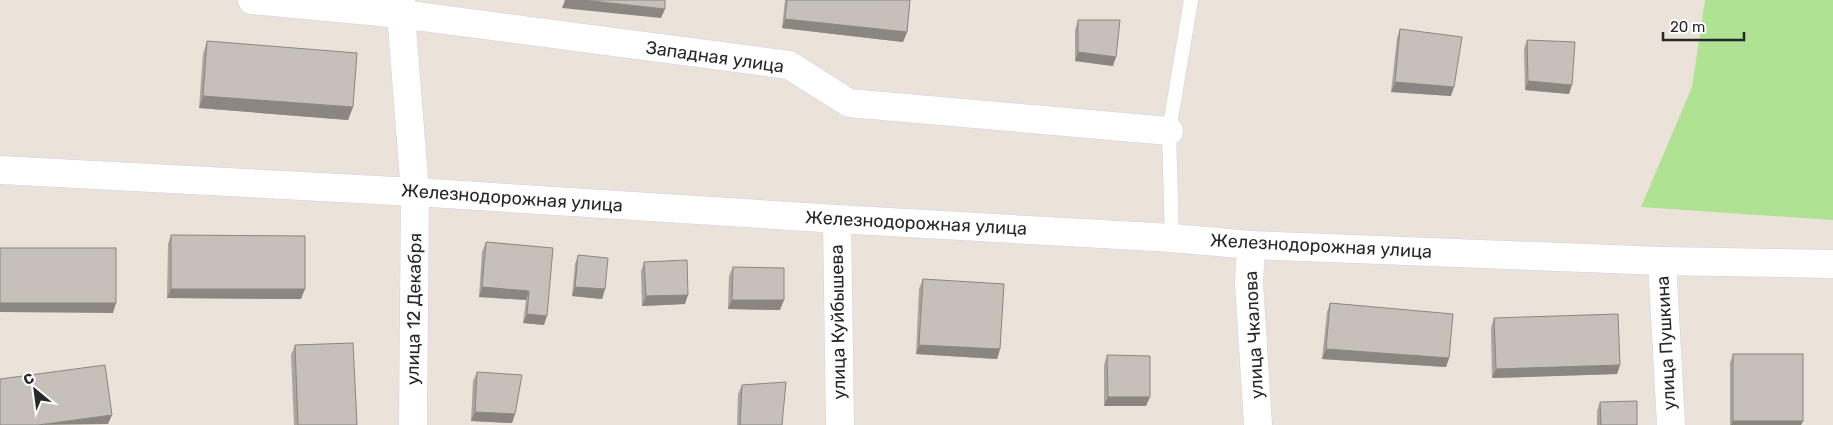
<svg xmlns="http://www.w3.org/2000/svg" width="1833" height="425" font-family="Rubik,sans-serif">
	<rect width="100%" height="100%" fill="#ebe3d9"/>
	<polygon fill="#afe393" points="1705,0 1833,0 1833,220 1641,207 1692,87"/>
	<g fill="none" stroke-linecap="round" stroke-linejoin="round">
		<g stroke="#ced2e1" stroke-width="15">
			<polyline id="lane" points="1172,238 1169,131 1191,0"/>
		</g>
		<g stroke="#ced2e1" stroke-width="29">
			<g id="street">
				<polyline points="252,0 401,14 789,65 849,103 1169,131"/>
				<polyline points="401,0 401,14 415,192"/>
				<polyline points="837,219 840,425"/>
				<polyline points="1251,245 1249,283 1258,425"/>
				<polyline points="1662,261 1671,425"/>
			</g>
		</g>
		<g stroke="#ced2e1" stroke-width="29">
			<g id="secondary">
				<polyline points="0,170 415,192 837,219 1172,238 1251,245 1662,261 1833,264"/>
				<polyline points="413,425 415,192"/>
			</g>
		</g>
		<use href="#lane" stroke="#fff" stroke-width="14"/>
		<use href="#street" stroke="#fff" stroke-width="28"/>
		<use href="#secondary" stroke="#fff" stroke-width="28"/>
	</g>
	<g fill="#aaa59f">
		<polygon points="785,0 910,0 907,32 903,42 782,28"/>
		<polygon points="1078,20 1113,66 1075,61 1075,30"/>
		<polygon points="1400,29 1451,96 1391,92 1397,38"/>
		<polygon points="1527,40 1569,94 1525,90 1524,49"/>
		<polygon points="207,41 353,107 348,120 199,108 203,54"/>
		<polygon points="171,235 301,299 167,298 168,244"/>
		<polygon points="486,242 553,248 544,325 523,323 526,300 479,297 482,252"/>
		<polygon points="578,255 605,289 602,299 572,296 575,264"/>
		<polygon points="644,262 685,304 642,306 641,271"/>
		<polygon points="733,267 780,310 728,309 729,276"/>
		<polygon points="923,279 1000,349 997,359 916,354 919,289"/>
		<polygon points="1330,303 1449,358 1446,367 1322,359 1327,312"/>
		<polygon points="1494,318 1620,365 1617,374 1492,378 1491,328"/>
		<polygon points="295,345 357,425 294,425 291,355"/>
		<polygon points="1733,354 1803,421 1801,425 1730,425 1730,363"/>
		<polygon points="1107,355 1146,406 1104,406 1104,365"/>
		<polygon points="477,372 515,414 512,423 471,421 473,381"/>
		<polygon points="742,385 782,425 737,425 738,394"/>
		<polygon points="1600,402 1637,425 1597,425 1597,411"/>
	</g>
	<g fill="#8b8682">
		<polygon points="565,0 583,0 665,9 661,18 562,8"/>
		<polygon points="785,19 907,32 903,42 782,28"/>
		<polygon points="1078,52 1116,57 1113,66 1075,61"/>
		<polygon points="1528,81 1572,85 1569,94 1525,90"/>
		<polygon points="1395,82 1454,87 1451,96 1391,92"/>
		<polygon points="203,96 353,107 348,120 199,108"/>
		<polygon points="482,287 529,291 526,300 479,297"/>
		<polygon points="575,287 605,289 602,299 572,296"/>
		<polygon points="171,289 305,289 301,299 167,298"/>
		<polygon points="688,295 685,304 642,306 646,296"/>
		<polygon points="732,300 784,300 780,310 728,309"/>
		<polygon points="0,303 116,303 113,313 0,312"/>
		<polygon points="527,314 547,316 544,325 523,323"/>
		<polygon points="919,345 1000,349 997,359 916,354"/>
		<polygon points="1326,349 1449,358 1446,367 1322,359"/>
		<polygon points="1620,365 1617,374 1492,378 1496,369"/>
		<polygon points="1108,397 1150,397 1146,406 1104,406"/>
		<polygon points="475,412 515,414 512,423 471,421"/>
		<polygon points="112,415 108,424 38,425"/>
		<polygon points="1733,421 1803,421 1801,425 1731,425"/>
	</g>
	<g fill="#c6c0b9" stroke="#8b8682">
		<polygon points="583,0 665,0 665,9"/>
		<polygon points="787,0 910,0 907,32 785,19"/>
		<polygon points="1078,20 1120,20 1116,57 1078,52"/>
		<polygon points="1400,29 1462,37 1454,87 1395,82"/>
		<polygon points="1527,40 1575,42 1572,85 1528,81"/>
		<polygon points="207,41 357,53 353,107 203,96"/>
		<polygon points="171,235 305,236 305,289 171,289"/>
		<polygon points="486,242 553,248 547,316 527,314 529,291 482,287"/>
		<rect x="0" y="248" width="116" height="55"/>
		<polygon points="578,255 608,258 605,289 575,287"/>
		<polygon points="687,260 688,295 646,296 644,262"/>
		<polygon points="733,267 784,268 784,300 732,300"/>
		<polygon points="923,279 1004,284 1000,349 919,345"/>
		<polygon points="1330,303 1453,314 1449,358 1326,349"/>
		<polygon points="1618,314 1620,365 1496,369 1494,318"/>
		<polygon points="353,343 357,425 298,425 295,345"/>
		<rect x="1733" y="354" width="70" height="67"/>
		<polygon points="1107,355 1150,356 1150,397 1108,397"/>
		<polygon points="105,365 112,415 38,425 0,425 0,379"/>
		<polygon points="477,372 522,375 515,414 475,412"/>
		<polygon points="786,382 782,425 740,425 742,385"/>
		<polygon points="1637,401 1637,425 1601,425 1600,402"/>
	</g>
	<g text-anchor="middle" dominant-baseline="central" stroke-width="5" stroke-linejoin="round" paint-order="stroke">
		<g font-size="18" fill="#282828" stroke="#fff">
			<text transform="translate(715 57) rotate(8)">Западная улица</text>
			<text transform="translate(512 198) rotate(4)">Железнодорожная улица</text>
			<text transform="translate(916 223) rotate(3)">Железнодорожная улица</text>
			<text transform="translate(1321 246) rotate(3)">Железнодорожная улица</text>
			<text transform="translate(414 309) rotate(-89)">улица 12 Декабря</text>
			<text transform="translate(838 322) rotate(-91)">улица Куйбышева</text>
			<text transform="translate(1254 335) rotate(-93)">улица Чкалова</text>
			<text transform="translate(1666 343) rotate(-93)">улица Пушкина</text>
		</g>
	</g>
	<g transform="translate(35 390) rotate(331)" stroke="#ffffff" stroke-width="4" paint-order="stroke">
	<path d="M0-4L9 19L0 12L-9 19Z" fill="#282828"/>
	<text y="-8" font-size="14" font-weight="bold" text-anchor="middle" fill="#282828">С</text>
	</g>
	<path d="M1663 32v8h81v-8" fill="none" stroke="#282828" stroke-width="2.5"/>
	<text x="1670" y="32" font-size="15" fill="#282828" stroke="#ffffff" stroke-width="4" paint-order="stroke">20 m</text>
</svg>
